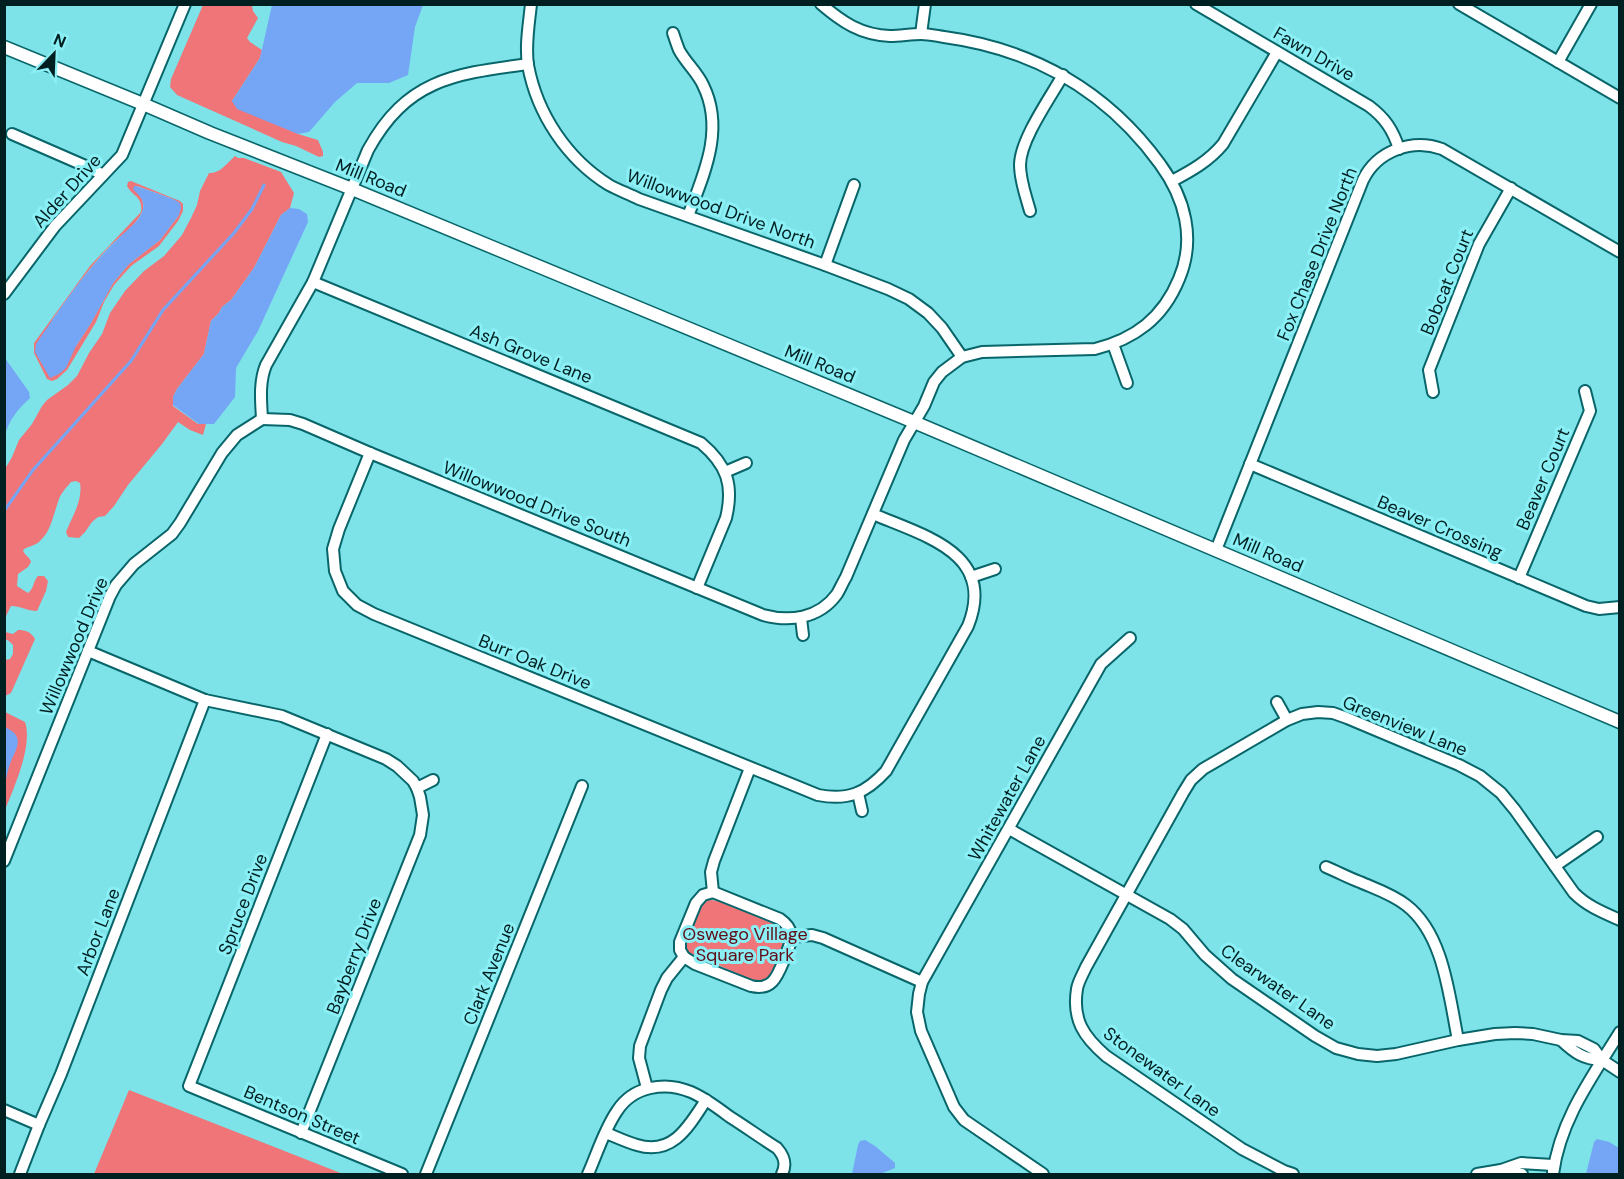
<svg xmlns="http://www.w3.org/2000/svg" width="1624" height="1179" font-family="'DM Sans',sans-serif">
	<rect width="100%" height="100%" fill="#7de3e8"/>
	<g fill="#ef7578" fill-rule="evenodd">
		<polygon points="203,5 252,5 253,11 258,18 247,38 250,42 262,50 260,58 232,101 298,134 318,140 323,152 323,156 319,157 296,146 282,142 177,95 170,87 171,79"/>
		<path d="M 235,156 L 238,158 L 244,158 L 281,172 L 294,193 L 290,208 L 281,215 L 254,268 L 231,300 L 222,307 L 219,313 L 211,321 L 204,354 L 177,389 L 173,397 L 173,406 L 198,424 L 206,424 L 203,435 L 190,430 L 178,422 L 162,444 L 128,485 L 114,506 L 105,516 L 98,517 L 92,522 L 85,532 L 79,538 L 68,537 L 66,532 C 72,517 83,500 80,483 L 76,481 L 71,482 C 66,488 60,494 58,502 C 53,516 51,531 40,541 C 35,546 28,546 23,550 C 24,555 30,557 31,562 L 28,567 L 18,574 L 17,586 L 28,593 C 34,589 33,581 38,576 L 44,576 L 48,581 L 46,591 L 37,611 C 28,611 20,606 11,606 L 5,618 L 5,469 L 12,457 L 19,440 L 32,424 L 42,406 L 47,400 L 68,385 L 77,376 L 89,353 L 102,334 L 110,313 L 125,291 L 144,271 L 164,256 L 182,235 L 191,218 L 197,205 L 200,191 L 209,173 C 220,174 227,163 235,156 Z"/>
		<path d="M 131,181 L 180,201 L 183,204 L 183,211 L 178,221 L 159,246 L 131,266 L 114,285 L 104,302 L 96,322 L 67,370 L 57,379 L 52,381 L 47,379 L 34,353 L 34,343 L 90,266 L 141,212 C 143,196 133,197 127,186 L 128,182 ZM 137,186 L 173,199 L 179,203 L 179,215 L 160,240 L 129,264 L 113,283 L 91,323 L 76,346 L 52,320 C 70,295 88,269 110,246 C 120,236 136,226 142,212 C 146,203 139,194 137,186 Z"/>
		<path d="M 18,630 C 26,630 31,632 35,639 L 11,693 L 5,696 L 5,660 L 10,659 L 13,654 L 13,645 L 9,641 L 5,639 L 5,632 L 13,634 Z"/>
		<path d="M 5,712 L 25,722 C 33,746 14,787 5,810 Z"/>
		<path d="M 710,900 L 720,901 L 779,926 C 782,929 783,930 784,934 C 786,941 772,975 766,980 C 763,982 761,982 757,982 L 688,952 L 686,944 L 702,905 L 707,901 Z"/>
		<polygon points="129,1090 343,1174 94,1174"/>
	</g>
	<g fill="#75a6f6">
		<polygon points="272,5 423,5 415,27 408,75 389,83 357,83 335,102 309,132 298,134 237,109 232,101 260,58"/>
		<path d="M 134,186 L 136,186 L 173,199 L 180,203 L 181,208 L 179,215 L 160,240 L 129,264 L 113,283 L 91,323 L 76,346 L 66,368 L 59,374 L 50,378 L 35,352 L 36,344 C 61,307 87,268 120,237 C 128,229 141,220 143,209 C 145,199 138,195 133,189 Z"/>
		<polygon points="290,208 299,209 307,214 308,222 258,331 236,368 235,397 214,424 199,424 173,405 173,397 177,389 204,354 211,321 219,313 222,307 231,300 254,268 281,215"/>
		<path d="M 5,358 L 29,392 L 30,398 C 18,409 9,420 5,435 Z"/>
		<path d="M 5,727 C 28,738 14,750 9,767 C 7,773 6,780 5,786 Z"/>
		<polygon points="1597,1139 1609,1142 1619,1148 1619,1174 1586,1174 1594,1142"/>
		<polygon points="865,1140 875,1146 895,1163 895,1168 880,1174 852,1174 858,1145 860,1141"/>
	</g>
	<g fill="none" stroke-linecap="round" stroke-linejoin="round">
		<polyline stroke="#75a6f6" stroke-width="3" points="4,511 33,470 131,361 163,310 234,233 252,209 264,185"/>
		<g stroke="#086569" stroke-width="14">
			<g id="minor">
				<path d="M 531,4 C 529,24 525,45 528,65 C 537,114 567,159 609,185 C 618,190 629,194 639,199 L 825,265 L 888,289 L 909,299 L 928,313 L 942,328 L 962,357"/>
				<path d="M 1196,4 L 1369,106 C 1385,118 1393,130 1399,149"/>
				<polyline points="1459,4 1620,98"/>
				<path d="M 673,33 C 675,39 677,45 679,50 C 686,63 697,72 703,85 C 725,129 704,174 688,216"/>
				<polyline points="921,34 925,4"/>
				<polyline points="1558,62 1591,4"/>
				<polyline points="12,134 90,168 103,175"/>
				<path d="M 1172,181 C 1191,171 1209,161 1223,144 L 1277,52"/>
				<path d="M 1030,211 C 1026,196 1020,181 1020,165 C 1020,140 1050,98 1063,75"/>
				<polyline points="825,265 854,185"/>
				<path d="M 313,282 L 701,443 C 727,465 734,485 726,518 L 697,588"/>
				<polyline points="4,294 55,226 122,155 185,4"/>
				<polyline points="1113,344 1127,383"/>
				<polyline points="1433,392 1429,370 1479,244 1511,188"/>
				<path d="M 262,419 L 290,420 L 303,424 L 370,453 L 763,615 C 789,622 819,619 837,594 C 840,589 843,582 846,577 L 904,440 L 924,406 L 934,382 L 942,372 L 962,357 L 982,352 L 1095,349 C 1135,339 1163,318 1179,279 C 1196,239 1185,198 1160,164 C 1107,91 1033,49 944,37 C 937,36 929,34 921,34 C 911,34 900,36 890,36 C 861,35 842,22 821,4"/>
				<path d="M 262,419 C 261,400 259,382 266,365 L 313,282 L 368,150 C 407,79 454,74 528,64"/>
				<path d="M 370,453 L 339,529 L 333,549 L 335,571 L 343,591 L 357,605 L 374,614 L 818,795 C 848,801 866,793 886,771 L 968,626 C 997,553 924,536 873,514"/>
				<polyline points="1250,464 1586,606 1599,609 1620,607"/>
				<polyline points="725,472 746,463"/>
				<path d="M 1216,550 L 1363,180 C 1377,151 1412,138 1442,149 L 1620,252"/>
				<polyline points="971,577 995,569"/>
				<polyline points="1519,578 1590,411 1585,391"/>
				<polyline points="801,618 803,635"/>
				<polyline points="88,651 205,700 282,716 386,759 397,766 413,781 417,788 420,797 423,815 420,835 301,1133"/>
				<polyline points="1277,702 1287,720"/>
				<polyline points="327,734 189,1086 402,1174"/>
				<polyline points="417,788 433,780"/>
				<polyline points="858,793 862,811"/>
				<polyline points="1009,829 1170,919 1183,929 1205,955 1232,979 1315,1036 1336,1048 1358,1054 1377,1056 1396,1054 1458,1040 1495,1034 1515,1033 1533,1034 1561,1040 1578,1041 1594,1049 1602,1060 1620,1072"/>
				<polyline points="4,861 110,596 116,585 134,564 172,534 180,523 222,453 237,435 262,419"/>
				<polyline points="1555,866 1597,837"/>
				<path d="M 1326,867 C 1338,872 1349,878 1360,882 C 1376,889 1392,894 1406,905 C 1444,934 1449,996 1458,1040"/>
				<path d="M 713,892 L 780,919 C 787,924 790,928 792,937 L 812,935 L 823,938 L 922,982"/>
				<path d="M 684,957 L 695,964 L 751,986 C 772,991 777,977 784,960 C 787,952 790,945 792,937"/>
				<path d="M 1561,1040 C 1575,1053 1583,1059 1602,1060"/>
				<polyline points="647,1088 639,1058 640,1046 661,990 667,978 684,957 680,950 680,942 696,903 703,895 713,892 711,872 714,861 750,768"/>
				<polyline points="4,1110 39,1125"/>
				<path d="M 606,1133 C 616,1137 626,1142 637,1145 C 673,1156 689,1126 706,1100"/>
				<polyline points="1501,1170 1522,1174"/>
				<polyline points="20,1174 39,1125 61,1074 205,700"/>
				<polyline points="426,1174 582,786"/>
				<path d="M 588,1174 C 597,1154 604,1130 617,1111 C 633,1086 665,1081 691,1092 C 705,1098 718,1108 730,1117 C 746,1127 761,1138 777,1148 C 784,1156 787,1164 782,1174"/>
				<polyline points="1043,1174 964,1120 954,1107 921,1031 917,1012 919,994 922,982 1101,664 1130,638"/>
				<path d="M 1293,1174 L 1284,1171 L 1242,1149 L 1106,1056 C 1084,1037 1072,1020 1077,989 C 1078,982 1083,974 1086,967 L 1183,793 L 1191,780 L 1203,769 L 1287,720 L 1302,714 L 1318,712 L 1333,713 L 1347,718 L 1459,765 L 1480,776 L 1501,793 L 1515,810 L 1574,893 C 1587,906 1602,912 1620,920"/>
				<polyline points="1477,1174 1501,1170 1521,1163 1553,1165 1553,1173"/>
				<path d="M 1553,1174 C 1560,1120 1592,1077 1620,1032"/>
			</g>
		</g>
		<g stroke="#086569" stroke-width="15">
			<polyline id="tertiary" points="4,47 143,104 210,133 352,189 914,422 1620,722"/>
		</g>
		<use href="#minor" stroke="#fff" stroke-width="10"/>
		<use href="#tertiary" stroke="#fff" stroke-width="12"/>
	</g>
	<g text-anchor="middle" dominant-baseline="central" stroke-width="6" stroke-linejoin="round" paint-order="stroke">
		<g font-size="18" fill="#001f21" stroke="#8bf0f5">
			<text transform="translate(1314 54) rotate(30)">Fawn Drive</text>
			<text transform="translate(371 178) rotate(22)">Mill Road</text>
			<text transform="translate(67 191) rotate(-48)">Alder Drive</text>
			<text transform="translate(721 209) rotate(20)">Willowwood Drive North</text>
			<text transform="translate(1317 254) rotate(-68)">Fox Chase Drive North</text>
			<text transform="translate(1447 282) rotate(-68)">Bobcat Court</text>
			<text transform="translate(531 354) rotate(22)">Ash Grove Lane</text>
			<text transform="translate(820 364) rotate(22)">Mill Road</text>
			<text transform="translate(1543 479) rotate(-67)">Beaver Court</text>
			<text transform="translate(537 504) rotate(22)">Willowwood Drive South</text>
			<text transform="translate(1440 527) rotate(23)">Beaver Crossing</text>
			<text transform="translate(1268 553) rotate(23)">Mill Road</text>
			<text transform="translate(74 646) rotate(-67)">Willowwood Drive</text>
			<text transform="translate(535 662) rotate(22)">Burr Oak Drive</text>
			<text transform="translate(1405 726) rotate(22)">Greenview Lane</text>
			<text transform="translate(1007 798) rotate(-61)">Whitewater Lane</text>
			<text transform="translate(243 904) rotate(-69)">Spruce Drive</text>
			<text transform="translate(98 932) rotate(-69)">Arbor Lane</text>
			<text transform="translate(354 956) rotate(-69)">Bayberry Drive</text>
			<text transform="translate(489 974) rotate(-68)">Clark Avenue</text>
			<text transform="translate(1278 987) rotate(35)">Clearwater Lane</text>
			<text transform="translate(1162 1072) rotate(36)">Stonewater Lane</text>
			<text transform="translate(302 1115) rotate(23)">Bentson Street</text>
		</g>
		<g font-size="18" fill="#600d18" stroke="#8bf0f5">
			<text x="745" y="934">Oswego Village<tspan x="745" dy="21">Square Park</tspan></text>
		</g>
	</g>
	<rect width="1624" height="1179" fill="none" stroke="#001f21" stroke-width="12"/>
	<g transform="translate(54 54) rotate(23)" stroke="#8bf0f5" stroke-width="4.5" paint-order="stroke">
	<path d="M0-4.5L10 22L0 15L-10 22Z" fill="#001f21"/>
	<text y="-9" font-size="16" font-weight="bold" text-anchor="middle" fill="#001f21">N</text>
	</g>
</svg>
